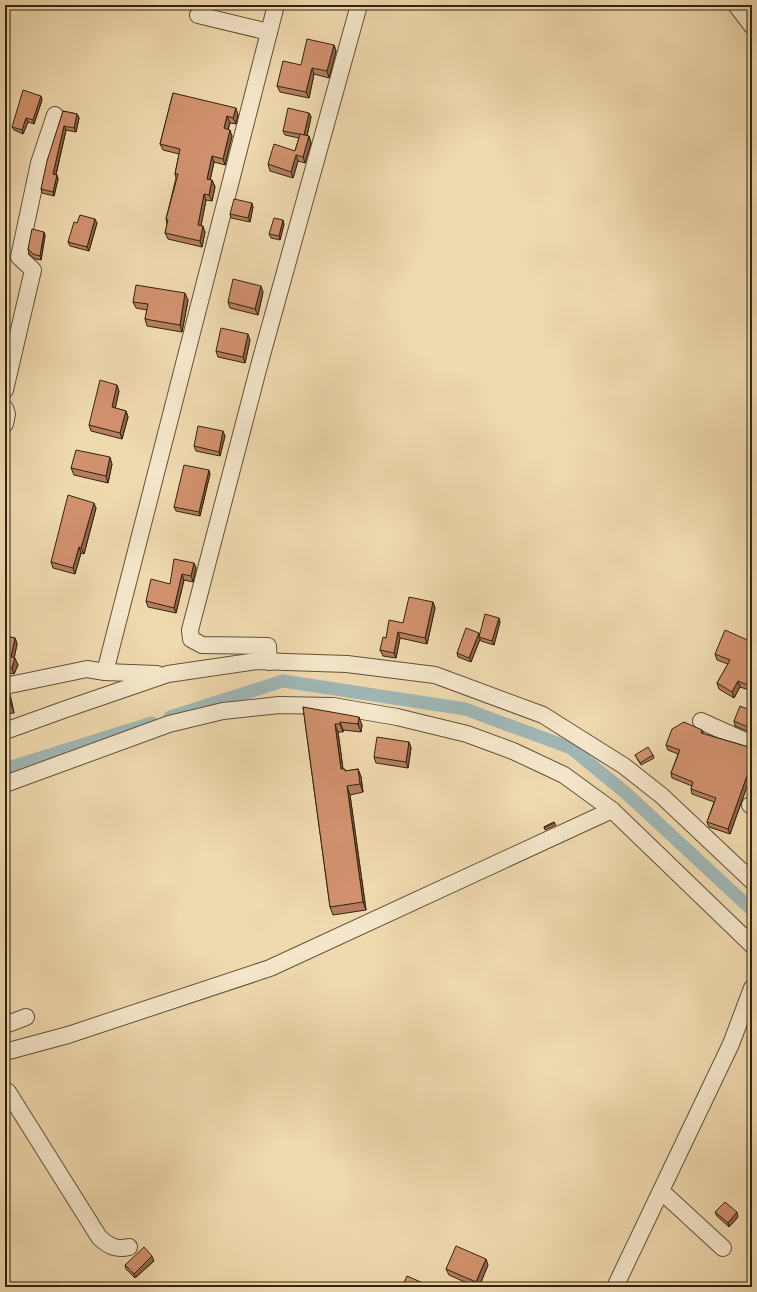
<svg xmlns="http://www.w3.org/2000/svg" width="757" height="1292" font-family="'Gentium Book Plus',serif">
	<rect width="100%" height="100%" fill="#efd9af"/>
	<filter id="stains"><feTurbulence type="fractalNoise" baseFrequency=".005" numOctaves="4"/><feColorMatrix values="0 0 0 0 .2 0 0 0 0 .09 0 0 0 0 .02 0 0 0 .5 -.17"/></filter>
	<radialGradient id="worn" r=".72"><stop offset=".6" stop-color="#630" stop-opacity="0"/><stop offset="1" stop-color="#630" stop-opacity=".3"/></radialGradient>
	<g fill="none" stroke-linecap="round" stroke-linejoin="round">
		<g stroke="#9fb7b6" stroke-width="13">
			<polyline points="170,717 283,681 465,709 571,748 627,794 752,910"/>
			<polyline points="5,769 152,723"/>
		</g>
		<g stroke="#625136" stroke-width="18">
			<g id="minor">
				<polyline points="736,5 752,26"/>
				<polyline points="198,15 269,32"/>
				<polyline points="5,390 33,270 19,257 39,163 55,115"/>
				<polyline points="5,408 7,414 5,424"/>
				<polyline points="269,662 268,646 202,645 191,639 190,630 260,362 359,5"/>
				<polyline points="105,672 276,5"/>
				<polyline points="5,686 87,669 105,672 157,674"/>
				<polyline points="701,721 752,744"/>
				<polyline points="5,731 66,709 168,674 257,661 347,664 435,675 543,715 624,766 662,796 752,881"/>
				<polyline points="5,784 169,724 223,711 279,705 333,706 397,717 467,734 513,751 564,775 612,810 752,945"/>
				<polyline points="750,805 752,806"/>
				<polyline points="5,1025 26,1017"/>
				<polyline points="5,1052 68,1035 270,968 612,810"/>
				<path d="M 5,1090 L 8,1092 L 99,1237 C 108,1246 116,1250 129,1247"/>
				<polyline points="661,1191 723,1248"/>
				<polyline points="615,1287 731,1044 752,988"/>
			</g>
		</g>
		<use href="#minor" stroke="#f5e6cb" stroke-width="16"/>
	</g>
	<g fill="#b47d5f" stroke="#33240e">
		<polygon points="334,45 336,51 329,78 314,74 309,98 280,92 277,86"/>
		<polygon points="173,93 238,115 236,124 230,123 228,130 232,136 225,165 214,162 210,180 212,180 215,187 212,201 206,200 201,225 205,232 202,247 168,239 165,233 167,224 166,219 176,178 175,174 179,154 163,150 160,144"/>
		<polygon points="42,100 34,124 28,122 23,134 14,130 12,127"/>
		<polygon points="63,111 77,114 79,118 76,132 66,130 56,175 57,175 58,179 54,196 42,193 41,189"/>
		<polygon points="309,113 311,117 307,136 309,136 311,143 305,163 298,161 293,178 270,171 268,164 295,151 299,138 285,135 283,131"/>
		<polygon points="253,207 250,222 231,218 230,214"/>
		<polygon points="77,223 97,223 89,251 70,246 68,242"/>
		<polygon points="284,224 280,240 271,238 269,234"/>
		<polygon points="44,232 45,236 41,260 35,259 29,254 28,249"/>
		<polygon points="263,292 258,315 230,308 228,302"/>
		<polygon points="188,300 182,332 147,326 145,319 147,310 136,308 133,302"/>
		<polygon points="250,340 245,363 218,357 216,351"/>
		<polygon points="119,391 115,408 126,411 128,417 122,439 91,431 89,425"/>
		<polygon points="225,436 220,456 196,451 194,446"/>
		<polygon points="112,464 108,483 74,475 71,468"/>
		<polygon points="210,474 200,516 176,511 174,507"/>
		<polygon points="96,508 84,554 81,553 75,574 53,568 51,562"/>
		<polygon points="194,563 196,568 193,582 184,580 176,613 148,607 146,601 170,584"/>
		<polygon points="433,602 435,608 427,644 400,638 396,658 383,656 380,650 386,638 403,623"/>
		<polygon points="500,622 494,645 481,641 480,639 471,662 458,657 457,653 480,636"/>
		<polygon points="5,636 15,638 17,644 14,658 18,665 14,674 5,672"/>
		<polygon points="752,642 752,691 740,687 734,698 719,689 717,683 728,664 717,660 715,654"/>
		<polygon points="5,687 10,695 14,713 5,714"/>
		<polygon points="303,707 362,725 361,732 343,730 343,732 338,732 343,769 346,771 358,769 361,777 363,792 350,795 366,910 333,915 330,907"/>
		<polygon points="752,711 752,733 735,726 734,721"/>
		<polygon points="702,730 704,734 752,748 752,779 750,778 730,834 709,827 707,822 714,802 692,794 691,789 692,786 672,778 671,773 678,754 668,750 666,745"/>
		<polygon points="409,742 411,748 408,768 376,763 374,757"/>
		<polygon points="635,755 653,755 654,758 641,765"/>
		<polygon points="554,822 556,825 545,830 544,827"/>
		<polygon points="715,1212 738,1217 729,1227 717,1216"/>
		<polygon points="154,1261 135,1278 126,1269 125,1265"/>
		<polygon points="488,1265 479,1287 476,1287 449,1275 446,1269"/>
	</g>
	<g fill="#92664d" stroke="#33240e">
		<polygon points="334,45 336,51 329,78 327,71"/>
		<polygon points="312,68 314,74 309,98 306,92"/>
		<polygon points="41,96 42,100 34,124 33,120"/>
		<polygon points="236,108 238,115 236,124 233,118"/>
		<polygon points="309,113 311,117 306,140 304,136"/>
		<polygon points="77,114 79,118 76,132 74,128"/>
		<polygon points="227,116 230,123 226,135 224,128"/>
		<polygon points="26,118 28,122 23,134 22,130"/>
		<polygon points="64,126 66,130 55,178 53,174"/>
		<polygon points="230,130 232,136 225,165 223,159"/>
		<polygon points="309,136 311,143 305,163 303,157"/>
		<polygon points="296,155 298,161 293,178 291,172"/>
		<polygon points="212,156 214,162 209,185 207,179"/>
		<polygon points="57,175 58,179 54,196 53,192"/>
		<polygon points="212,180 215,187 212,201 209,195"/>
		<polygon points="204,194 206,200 200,231 198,225"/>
		<polygon points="252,203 253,207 250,222 248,218"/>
		<polygon points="95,219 97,223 89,251 87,247"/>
		<polygon points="283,220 284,224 280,240 279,236"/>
		<polygon points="203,226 205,232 202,247 200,241"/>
		<polygon points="44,232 45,236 41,260 40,256"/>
		<polygon points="261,286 263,292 258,315 255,309"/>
		<polygon points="185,293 188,300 182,332 180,325"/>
		<polygon points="248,334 250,340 245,363 243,357"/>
		<polygon points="117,385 119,391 114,414 112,407"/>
		<polygon points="126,411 128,417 122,439 120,433"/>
		<polygon points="223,431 225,436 220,456 219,452"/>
		<polygon points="110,457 112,464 108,483 106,476"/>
		<polygon points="209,470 210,474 200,516 199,512"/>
		<polygon points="94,503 96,508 84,554 81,548"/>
		<polygon points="79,547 81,553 75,574 73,568"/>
		<polygon points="194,563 196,568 193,582 191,576"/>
		<polygon points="182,574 184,580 176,613 174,608"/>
		<polygon points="433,602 435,608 427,644 425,638"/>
		<polygon points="499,618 500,622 494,645 492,641"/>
		<polygon points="398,632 400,638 396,658 394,653"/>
		<polygon points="479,633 480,637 479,637 480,639 471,662 469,658"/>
		<polygon points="15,638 17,644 13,664 11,657"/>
		<polygon points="15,658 18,665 14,674 12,668"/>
		<polygon points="738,681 740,687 734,698 732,692"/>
		<polygon points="7,687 10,695 14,713 11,705"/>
		<polygon points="359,717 362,725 361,732 358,724"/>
		<polygon points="340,722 343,730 343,732 340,724"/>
		<polygon points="335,724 338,732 344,777 341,769"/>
		<polygon points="409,742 411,748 408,768 406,762"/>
		<polygon points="752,768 752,779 750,774"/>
		<polygon points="358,769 361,777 363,792 360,784"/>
		<polygon points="748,773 750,778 730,834 728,829"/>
		<polygon points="347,786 350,795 366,910 363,902"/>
		<polygon points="737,1212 738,1217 729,1227 728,1223"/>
		<polygon points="152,1256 154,1261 135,1278 134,1274"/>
		<polygon points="486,1259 488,1265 479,1287 478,1287 476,1282"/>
	</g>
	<g fill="#d1916e" stroke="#33240e">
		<polygon points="307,39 334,45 327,71 312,68 306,92 277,86 283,61 301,65"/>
		<polygon points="23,90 41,96 33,120 26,118 22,130 12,127"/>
		<polygon points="173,93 236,108 233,118 227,116 224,128 230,130 223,159 212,156 207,179 212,180 209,195 204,194 198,225 203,226 200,241 165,233 168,220 166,219 178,174 175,174 180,149 160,144"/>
		<polygon points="288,108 309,113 304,135 283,131"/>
		<polygon points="63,111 77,114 74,128 64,126 53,174 57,175 53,192 41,189 47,161"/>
		<polygon points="300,134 309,136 303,157 296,155 291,172 268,164 274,144 295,151"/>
		<polygon points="234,199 252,203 248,218 230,214"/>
		<polygon points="80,215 95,219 87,247 68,242 74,222 77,223"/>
		<polygon points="274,218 283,220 279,236 269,234"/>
		<polygon points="32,229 44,232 40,256 33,254 28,249"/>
		<polygon points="233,279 261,286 255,309 228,302"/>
		<polygon points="136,285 185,293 180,325 145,319 148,304 133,302"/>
		<polygon points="221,328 248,334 243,357 216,351"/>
		<polygon points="100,380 117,385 112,407 126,411 120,433 89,425"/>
		<polygon points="198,426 223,431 219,452 194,446"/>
		<polygon points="76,450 110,457 106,476 71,468"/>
		<polygon points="184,465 209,470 199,512 174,507"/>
		<polygon points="68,495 94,503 81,548 79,547 73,568 51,562"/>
		<polygon points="174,559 194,563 191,576 182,574 174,608 146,601 151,579 170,584"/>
		<polygon points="409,597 433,602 425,638 398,632 394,653 380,650 383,637 386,638 389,620 403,623"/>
		<polygon points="485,614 499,618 492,641 479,637"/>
		<polygon points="466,628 479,633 469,658 457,653"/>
		<polygon points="725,630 752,642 752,668 751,671 752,671 752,687 738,681 732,692 717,683 730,660 715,654"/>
		<polygon points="5,636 15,638 11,657 15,658 12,668 5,667"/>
		<polygon points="5,687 7,687 11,705 5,706"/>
		<polygon points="740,706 752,711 752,729 734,721"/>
		<polygon points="303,707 359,717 358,724 340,722 340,724 335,724 341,769 345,769 345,771 358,769 360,784 347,786 363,902 330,907"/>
		<polygon points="684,722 702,730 701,733 752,748 752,768 750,774 748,773 728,829 707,822 716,798 691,789 693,782 671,773 680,750 666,745 672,729"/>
		<polygon points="377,737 409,742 406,762 374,757"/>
		<polygon points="648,747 653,755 640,763 635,755"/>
		<polygon points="554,822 555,823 544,828 544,827"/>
		<polygon points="725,1202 737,1212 728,1223 715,1212"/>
		<polygon points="456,1246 486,1259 476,1282 446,1269"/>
		<polygon points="144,1247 152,1256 134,1274 125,1265"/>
		<polygon points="407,1276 432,1287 402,1287"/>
	</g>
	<rect width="757" height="1292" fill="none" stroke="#efd9af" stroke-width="20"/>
	<rect x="6" y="6" width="745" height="1280" fill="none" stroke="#33240e" stroke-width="2"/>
	<rect x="10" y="10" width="737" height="1272" fill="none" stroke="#33240e"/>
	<rect width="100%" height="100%" filter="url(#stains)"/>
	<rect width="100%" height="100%" fill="url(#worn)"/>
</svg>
